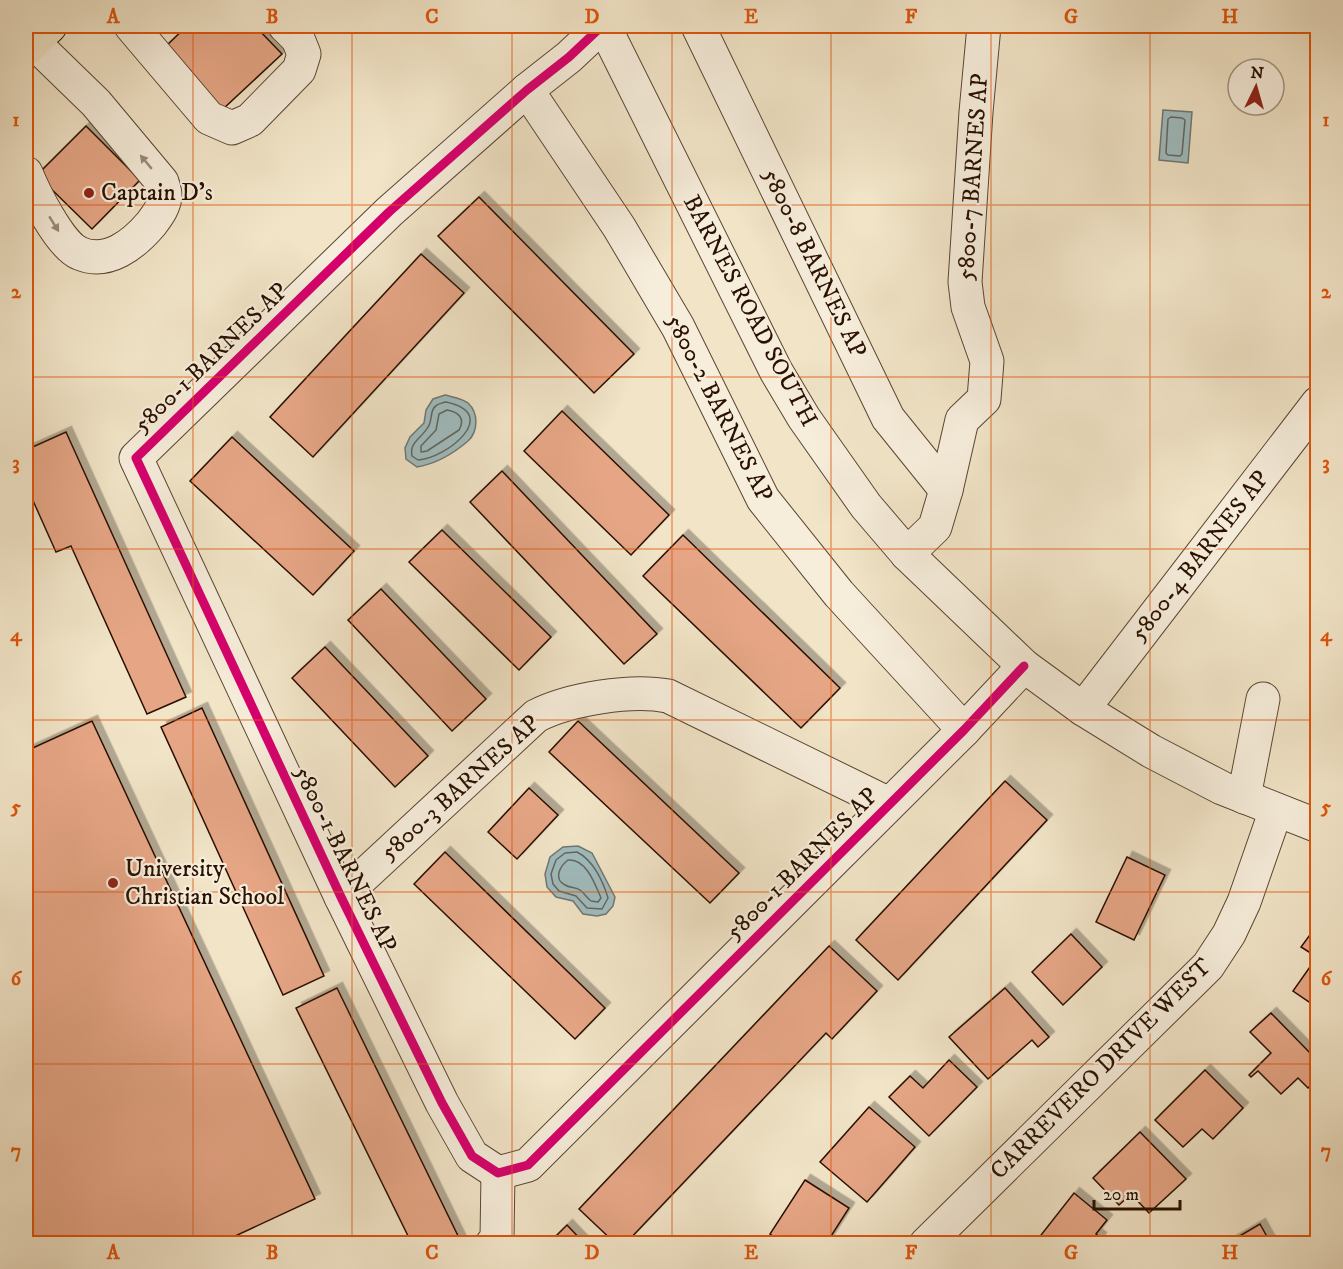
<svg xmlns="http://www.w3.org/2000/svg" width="1343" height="1269" font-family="'IM FELL DW Pica',serif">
	<defs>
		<filter id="shadow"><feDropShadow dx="5.5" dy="-5.5" stdDeviation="0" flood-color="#0004"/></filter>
	</defs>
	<rect width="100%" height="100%" fill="#f1e4c7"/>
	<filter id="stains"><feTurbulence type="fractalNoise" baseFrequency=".00333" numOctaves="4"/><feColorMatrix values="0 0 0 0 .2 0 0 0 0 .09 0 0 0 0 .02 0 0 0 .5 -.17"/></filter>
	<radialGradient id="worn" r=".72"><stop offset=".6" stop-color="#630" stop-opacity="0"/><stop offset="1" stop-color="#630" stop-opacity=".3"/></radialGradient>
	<g fill="#9fbcbf" stroke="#707773" stroke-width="1.5">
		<polygon points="1163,110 1192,112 1188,163 1159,160"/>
		<path d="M 445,395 C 452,397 462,398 468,403 C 479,413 478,432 468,441 C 454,453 435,464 417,467 L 406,459 L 405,448 L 410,437 L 424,423 L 426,410 L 433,399 Z"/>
		<polygon points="578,846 592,853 615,897 613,906 606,914 597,916 583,914 573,901 556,897 547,887 545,874 550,857 563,847"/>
	</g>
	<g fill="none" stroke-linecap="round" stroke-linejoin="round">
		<g stroke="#646660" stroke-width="1.5">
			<polygon points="1171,117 1182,118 1185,120 1182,154 1180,156 1168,155 1166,153 1168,119"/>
			<path d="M 446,402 C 503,414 445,459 418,460 L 412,456 C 409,442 422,438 428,427 C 433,420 429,410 437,405 C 438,404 445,402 446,402 Z"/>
			<path d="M 447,410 C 458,412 466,418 459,430 L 427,451 L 421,452 L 421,446 L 436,430 L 439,414 Z"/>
			<path d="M 577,852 C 593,860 603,881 608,898 L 602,909 L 587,908 L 576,896 L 559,891 L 553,884 L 551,874 L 556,860 L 565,853 Z"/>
			<path d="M 568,860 C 586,858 595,884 601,898 L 598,902 L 591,901 C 587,898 584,893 580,890 C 576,887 570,888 565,885 C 553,879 560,866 568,860 Z"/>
		</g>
	</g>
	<g fill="#e6a686" stroke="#291000" stroke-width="1.5" filter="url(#shadow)">
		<polygon points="187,26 255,26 282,54 223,109 164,48"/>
		<polygon points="86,126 140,180 92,229 37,175"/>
		<polygon points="479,197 634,354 594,393 438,236"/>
		<polygon points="421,254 464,293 313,457 270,417"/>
		<polygon points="562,411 669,515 631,555 524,451"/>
		<polygon points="66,432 186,697 147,714 71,546 56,552 26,485 26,450"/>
		<polygon points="232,437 354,551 313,595 190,481"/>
		<polygon points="502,471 657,634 624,664 470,502"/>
		<polygon points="442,530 551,637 519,670 409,562"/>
		<polygon points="683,535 840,688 801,728 643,576"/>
		<polygon points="381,589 486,699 452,731 348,620"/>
		<polygon points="325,647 428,756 395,787 292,678"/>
		<polygon points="202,708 324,976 283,995 161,727"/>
		<polygon points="92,721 315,1199 218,1244 26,1244 26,751"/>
		<polygon points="578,721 739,873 710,903 549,752"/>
		<polygon points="1005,781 1047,820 898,980 856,940"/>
		<polygon points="529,788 558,815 517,859 488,832"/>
		<polygon points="445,852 605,1008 575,1039 414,884"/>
		<polygon points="1127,857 1165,875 1134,940 1096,922"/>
		<polygon points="1318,924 1318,1008 1293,991 1317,957 1301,947"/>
		<polygon points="1071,934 1102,967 1063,1005 1032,972"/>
		<polygon points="829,946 877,991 832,1039 826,1033 625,1244 616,1244 579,1209"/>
		<polygon points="337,988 462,1244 412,1244 296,1008"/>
		<polygon points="1005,988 1049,1037 1038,1047 1032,1040 988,1079 949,1037"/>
		<polygon points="1271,1013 1313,1056 1318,1052 1318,1078 1308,1088 1298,1078 1281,1094 1258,1071 1251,1077 1249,1075 1271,1053 1250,1032"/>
		<polygon points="949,1060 977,1087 929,1136 889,1097 910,1076 923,1088"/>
		<polygon points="1205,1070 1243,1108 1213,1139 1202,1129 1183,1147 1155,1120"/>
		<polygon points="869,1107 915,1147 867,1202 820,1162"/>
		<polygon points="1140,1132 1186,1179 1149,1213 1131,1194 1119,1205 1093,1178"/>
		<polygon points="805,1180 849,1208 826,1244 784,1244 770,1234"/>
		<polygon points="1074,1193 1107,1220 1096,1234 1101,1238 1097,1244 1034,1244"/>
		<polygon points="1260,1224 1271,1244 1226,1244"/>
		<polygon points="567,1225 585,1244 548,1244"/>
	</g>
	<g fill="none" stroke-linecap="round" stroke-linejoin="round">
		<g stroke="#5b4532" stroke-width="35">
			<g id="minor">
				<polyline points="131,26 209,118 232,128 250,120 299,70 304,54 298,39 285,26"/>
				<polyline points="602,26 569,57 527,90 389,212 136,458 341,897 442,1103 472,1156 498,1173 528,1165 964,730 1024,666"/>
				<polyline points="604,26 776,371 804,418 866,506 907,554 1024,666 1083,709 1151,751 1222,788 1318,826"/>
				<polyline points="698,26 888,418 946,490"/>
				<path d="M 26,35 L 96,103 L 162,182 C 163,186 165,191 165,195 C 165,206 157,216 151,224 C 134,244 107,266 79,253 C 60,245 34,193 26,173"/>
				<polyline points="527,90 619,227 678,327 763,499 839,594 964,730"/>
				<polyline points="907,554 935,527 946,490 962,420 984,399 987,361 968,307 965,282 976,112 984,26"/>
				<polyline points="1083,709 1318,403"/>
				<polyline points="1244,797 1263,699"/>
				<path d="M 341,897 L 536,716 C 569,699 631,689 668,696 L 889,804"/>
				<polyline points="492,1244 497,1238 498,1173"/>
				<polyline points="926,1244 1208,966 1229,934 1244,902 1276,810"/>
			</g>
		</g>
		<g stroke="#291000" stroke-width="35">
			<polyline id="major" points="26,49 50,26"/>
		</g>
		<use href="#minor" stroke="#f6eddb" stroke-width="33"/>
		<use href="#major" stroke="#f1e4c7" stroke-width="33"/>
		<g stroke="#f6eddb" stroke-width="13">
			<polyline id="cycleway" points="602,26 569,57 527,90 389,212 136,458 341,897 442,1103 472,1156 498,1173 528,1165 964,730 1024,666"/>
		</g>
		<use href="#cycleway" stroke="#d6006c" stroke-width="9"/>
	</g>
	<defs><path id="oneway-solid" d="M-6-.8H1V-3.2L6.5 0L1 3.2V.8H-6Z" transform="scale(1.5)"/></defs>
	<g fill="#9a8a78">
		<use href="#oneway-solid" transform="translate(146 162) rotate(-130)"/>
		<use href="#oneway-solid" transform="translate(54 224) rotate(58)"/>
	</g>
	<path fill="none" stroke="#de550b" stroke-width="1.5" stroke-opacity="0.55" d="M 193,26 L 193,1244M 352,26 L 352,1244M 512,26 L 512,1244M 672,26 L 672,1244M 831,26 L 831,1244M 991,26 L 991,1244M 1150,26 L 1150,1244M 26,205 L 1318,205M 26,377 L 1318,377M 26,549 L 1318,549M 26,720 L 1318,720M 26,892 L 1318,892M 26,1064 L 1318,1064"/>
	<g fill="#8f2418" stroke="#f6eddb" stroke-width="2">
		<circle cx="89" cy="193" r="6"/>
		<circle cx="113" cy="883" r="6"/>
	</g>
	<g text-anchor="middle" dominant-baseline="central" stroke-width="4.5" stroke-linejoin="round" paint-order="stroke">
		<g font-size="24" fill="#291000" stroke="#f6eddb">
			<text transform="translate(973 177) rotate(-86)">5800-7 BARNES AP</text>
			<text transform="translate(814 263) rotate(64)">5800-8 BARNES AP</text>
			<text transform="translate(750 311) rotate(62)">BARNES ROAD SOUTH</text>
			<text transform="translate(211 358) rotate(-44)">5800-1 BARNES AP</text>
			<text transform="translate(719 408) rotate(63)">5800-2 BARNES AP</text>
			<text transform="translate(1200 556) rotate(-52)">5800-4 BARNES AP</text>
			<text transform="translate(460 788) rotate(-42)">5800-3 BARNES AP</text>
			<text transform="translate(345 859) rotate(64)">5800-1 BARNES AP</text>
			<text transform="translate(802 864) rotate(-45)">5800-1 BARNES AP</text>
			<text transform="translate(1101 1069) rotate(-45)">CARREVERO DRIVE WEST</text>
		</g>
		<g font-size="24" fill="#291000" stroke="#f6eddb" text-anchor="start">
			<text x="101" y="193">Captain D's</text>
			<text x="125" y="869">University<tspan x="125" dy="28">Christian School</tspan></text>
		</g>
	</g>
	<rect width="1343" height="1269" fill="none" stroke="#f1e4c7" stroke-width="66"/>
	<g transform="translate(1256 87) rotate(5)"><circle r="28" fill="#f6eddb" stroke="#a49583" stroke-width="1.5"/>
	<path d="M0-4.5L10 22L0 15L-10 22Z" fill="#8f2418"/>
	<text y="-9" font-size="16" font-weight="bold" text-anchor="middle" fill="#291000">N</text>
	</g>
	<path d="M1094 1200v9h86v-9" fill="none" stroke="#291000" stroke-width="3"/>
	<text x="1103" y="1200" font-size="18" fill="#291000" stroke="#f6eddb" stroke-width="4.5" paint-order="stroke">20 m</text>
	<rect x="33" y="33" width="1277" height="1203" fill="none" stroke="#de550b" stroke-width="2"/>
	<g font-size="20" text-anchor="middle" font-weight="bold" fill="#de550b">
		<text x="113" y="23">A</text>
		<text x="272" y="23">B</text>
		<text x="432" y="23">C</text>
		<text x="592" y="23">D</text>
		<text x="751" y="23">E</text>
		<text x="911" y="23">F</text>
		<text x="1071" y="23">G</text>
		<text x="1230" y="23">H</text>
		<text x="16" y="126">1</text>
		<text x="1326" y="126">1</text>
		<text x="16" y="298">2</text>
		<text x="1326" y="298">2</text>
		<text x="16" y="469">3</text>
		<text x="1326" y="469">3</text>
		<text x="16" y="641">4</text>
		<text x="1326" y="641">4</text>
		<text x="16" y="813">5</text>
		<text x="1326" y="813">5</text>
		<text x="16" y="985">6</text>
		<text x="1326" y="985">6</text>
		<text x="16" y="1157">7</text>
		<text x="1326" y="1157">7</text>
		<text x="113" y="1259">A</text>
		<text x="272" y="1259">B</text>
		<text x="432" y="1259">C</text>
		<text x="592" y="1259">D</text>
		<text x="751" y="1259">E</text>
		<text x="911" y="1259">F</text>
		<text x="1071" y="1259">G</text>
		<text x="1230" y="1259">H</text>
	</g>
	<rect width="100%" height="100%" filter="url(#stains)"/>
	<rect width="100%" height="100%" fill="url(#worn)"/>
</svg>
